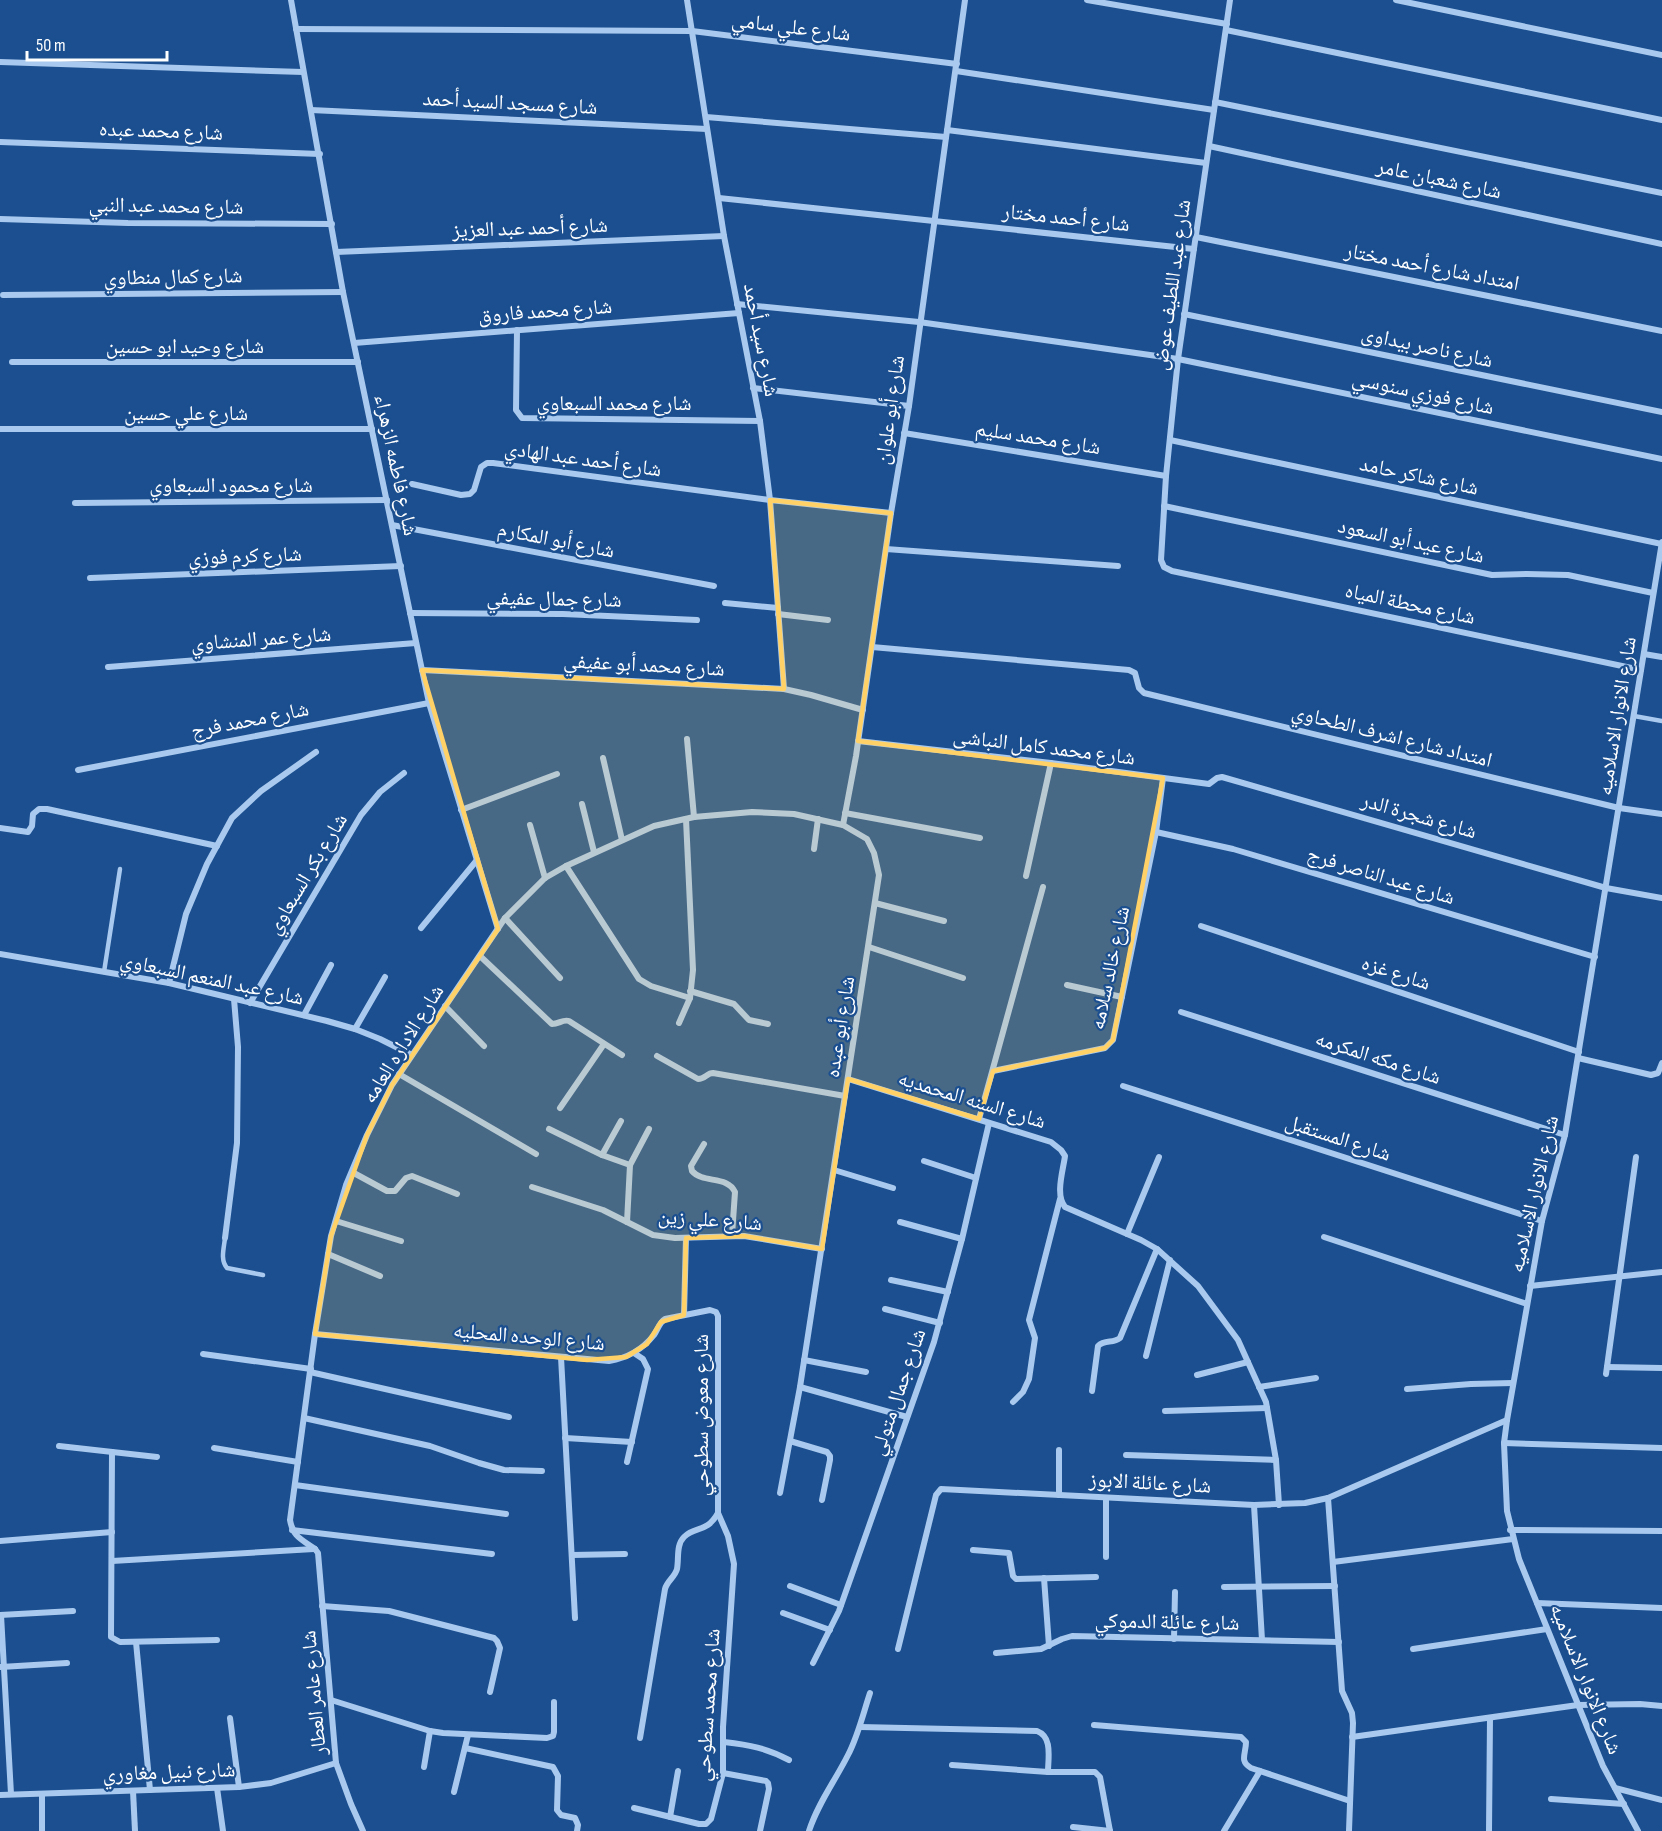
<svg xmlns="http://www.w3.org/2000/svg" width="1662" height="1831" font-family="'Sofia Sans Condensed','Noto Naskh Arabic',sans-serif">
	<rect width="100%" height="100%" fill="#1b4f8f"/>
	<g fill="none" stroke-linecap="round" stroke-linejoin="round">
		<g stroke="#a9c9ee" stroke-width="4.5">
			<polyline points="1634,716 1662,721"/>
			<polyline points="104,972 120,869"/>
			<path d="M 225,1238 C 224,1248 220,1260 227,1268 L 263,1275"/>
		</g>
		<g stroke="#a9c9ee" stroke-width="6">
			<polyline points="291,0 343,292 422,670 429,703 498,929"/>
			<polyline points="687,0 724,236 760,421 770,500 784,689"/>
			<polyline points="1087,0 1227,24"/>
			<polyline points="1230,0 1178,359 1166,476 1161,560 1164,567 1172,571 1641,670"/>
			<polyline points="1396,0 1662,55"/>
			<polyline points="296,29 692,31 957,64"/>
			<polyline points="1226,30 1662,120"/>
			<polyline points="0,62 303,72"/>
			<polyline points="956,71 1214,110"/>
			<polyline points="1215,102 1662,193"/>
			<polyline points="311,110 707,129"/>
			<polyline points="706,117 946,137"/>
			<polyline points="947,130 1206,163"/>
			<polyline points="0,142 320,154"/>
			<polyline points="1209,146 1662,244"/>
			<polyline points="719,198 1194,249"/>
			<polyline points="0,219 128,223 332,224"/>
			<polyline points="1196,237 1662,331"/>
			<polyline points="336,252 724,236"/>
			<polyline points="3,295 343,292"/>
			<polyline points="737,304 919,322 1178,359 1662,459"/>
			<polyline points="1184,314 1662,412"/>
			<polyline points="517,330 516,410 522,418 760,421"/>
			<polyline points="354,343 739,313"/>
			<polyline points="12,362 358,362"/>
			<polyline points="753,388 909,406"/>
			<polyline points="0,429 372,429"/>
			<polyline points="904,433 1166,476"/>
			<polyline points="1170,440 1662,544"/>
			<polyline points="412,484 461,495 470,494 474,490 481,467 487,463 493,463 770,500 891,513"/>
			<polyline points="75,503 387,500"/>
			<polyline points="1164,506 1492,575 1527,574 1568,575 1653,593"/>
			<polyline points="392,525 714,586"/>
			<polyline points="886,549 1118,566"/>
			<polyline points="90,578 401,566"/>
			<polyline points="725,603 778,608"/>
			<polyline points="410,613 563,614 697,620"/>
			<polyline points="778,614 828,620"/>
			<polyline points="872,647 1129,670 1135,673 1139,688 1144,693 1619,808 1662,814"/>
			<polyline points="1644,654 1662,657"/>
			<polyline points="108,667 416,643"/>
			<polyline points="422,670 784,689 811,695 863,710"/>
			<polyline points="687,739 694,817"/>
			<polyline points="858,741 1051,763 1209,784 1217,778 1222,777 1606,888 1662,898"/>
			<polyline points="603,758 622,840"/>
			<polyline points="78,770 429,703"/>
			<polyline points="582,804 594,852"/>
			<polyline points="461,810 557,774"/>
			<polyline points="845,813 980,838"/>
			<polyline points="530,825 545,878"/>
			<polyline points="843,825 856,756 891,513 909,406 965,0"/>
			<polyline points="0,828 28,832 32,826 33,814 39,809 47,809 217,846"/>
			<polyline points="1156,832 1233,849 1595,957"/>
			<polyline points="814,849 818,819"/>
			<polyline points="566,866 639,979 651,986 690,998"/>
			<polyline points="1026,876 1051,763"/>
			<polyline points="875,903 944,921"/>
			<polyline points="505,918 560,978"/>
			<polyline points="1201,926 1579,1052"/>
			<polyline points="421,928 477,860"/>
			<polyline points="869,947 963,978"/>
			<polyline points="0,954 169,983 327,1021 355,1029 380,1039 412,1055"/>
			<path d="M 480,956 L 552,1024 C 559,1024 563,1019 569,1021 L 622,1055"/>
			<polyline points="169,983 186,914 207,864 232,818 261,791 316,752"/>
			<polyline points="1067,985 1122,997"/>
			<polyline points="690,991 734,1004 749,1020 768,1024"/>
			<polyline points="250,1003 361,815 380,792 404,773"/>
			<polyline points="445,1006 484,1046"/>
			<polyline points="1181,1012 1565,1135"/>
			<polyline points="304,1015 331,965"/>
			<polyline points="679,1023 690,998 693,970 686,819"/>
			<polyline points="355,1029 385,977"/>
			<path d="M 657,1056 L 698,1079 C 705,1079 707,1073 713,1073 L 845,1096"/>
			<polyline points="1578,1058 1651,1075 1658,1073 1662,1063"/>
			<polyline points="993,1071 1105,1048 1113,1040 1156,832 1163,778"/>
			<polyline points="399,1074 536,1154"/>
			<path d="M 848,1079 L 1051,1142 L 1061,1150 L 1065,1156 C 1063,1171 1055,1195 1065,1207 L 1141,1240 L 1157,1249 L 1198,1286 L 1238,1340 L 1266,1402 L 1276,1460 L 1279,1505"/>
			<polyline points="1123,1086 1542,1221"/>
			<polyline points="560,1108 604,1044"/>
			<polyline points="979,1119 1043,887"/>
			<polyline points="549,1129 602,1155 630,1165"/>
			<path d="M 704,1144 L 691,1166 L 692,1171 C 703,1184 727,1175 735,1192 L 732,1235"/>
			<polyline points="602,1155 621,1121"/>
			<polyline points="924,1161 976,1178"/>
			<polyline points="834,1170 893,1188"/>
			<polyline points="352,1172 387,1191 395,1191 406,1178 412,1176 457,1194"/>
			<polyline points="532,1187 603,1210 653,1235 675,1238 744,1236 822,1249"/>
			<polyline points="336,1221 401,1241"/>
			<polyline points="627,1222 630,1165 649,1129"/>
			<polyline points="900,1222 962,1239"/>
			<polyline points="1127,1234 1159,1157"/>
			<polyline points="1324,1237 1527,1304"/>
			<polyline points="225,1238 237,1143 238,1047 234,999"/>
			<polyline points="328,1254 380,1276"/>
			<polyline points="891,1280 948,1292"/>
			<polyline points="1530,1286 1662,1272"/>
			<polyline points="885,1309 940,1323"/>
			<polyline points="684,1315 686,1238"/>
			<path d="M 315,1334 L 609,1361 C 628,1358 642,1350 654,1335 C 658,1329 659,1323 665,1319 L 710,1310 L 716,1312 L 718,1316 L 718,1513 C 706,1534 696,1525 684,1537 C 676,1545 679,1558 677,1569 C 675,1577 667,1581 665,1589 L 640,1738"/>
			<polyline points="203,1354 311,1369"/>
			<polyline points="1146,1356 1170,1260"/>
			<polyline points="561,1357 575,1618"/>
			<polyline points="804,1360 866,1372"/>
			<polyline points="1607,1367 1662,1368"/>
			<polyline points="310,1372 509,1417"/>
			<polyline points="1606,1374 1636,1157"/>
			<polyline points="1197,1375 1248,1362"/>
			<polyline points="800,1387 907,1417"/>
			<polyline points="1259,1387 1316,1378"/>
			<polyline points="1407,1389 1471,1384 1513,1383"/>
			<path d="M 1092,1391 L 1098,1346 C 1105,1339 1113,1344 1120,1338 L 1157,1249"/>
			<polyline points="1013,1402 1023,1392 1029,1379 1035,1338 1029,1320 1060,1199"/>
			<polyline points="1165,1411 1267,1408"/>
			<polyline points="304,1418 430,1446 479,1463 504,1470 542,1471"/>
			<polyline points="565,1438 632,1442"/>
			<polyline points="790,1441 827,1452 830,1456 830,1460 822,1500"/>
			<polyline points="1504,1443 1662,1448"/>
			<polyline points="59,1446 157,1457"/>
			<polyline points="214,1448 298,1462"/>
			<polyline points="1059,1450 1059,1495"/>
			<polyline points="112,1452 111,1637 120,1642 217,1640"/>
			<polyline points="1126,1455 1276,1460"/>
			<polyline points="627,1462 648,1369 643,1359 634,1353"/>
			<polyline points="295,1485 506,1514"/>
			<polyline points="1106,1498 1106,1557"/>
			<polyline points="1328,1498 1342,1691 1352,1713 1353,1723 1349,1831"/>
			<polyline points="1254,1505 1262,1640"/>
			<polyline points="292,1530 492,1554"/>
			<polyline points="1510,1530 1662,1531"/>
			<polyline points="0,1541 112,1532"/>
			<path d="M 315,1549 C 301,1539 293,1537 290,1520 L 315,1334 L 328,1254 L 331,1236 L 346,1185 L 367,1135 L 392,1085 L 505,918 L 545,878 L 566,866 L 654,826 L 694,817 L 752,812 L 794,814 L 843,825 L 867,839 L 874,853 L 879,875 L 800,1387 L 780,1493"/>
			<polyline points="315,1549 318,1553 336,1763 351,1804 363,1831"/>
			<polyline points="973,1550 1009,1553 1013,1576 1016,1579 1096,1577"/>
			<polyline points="572,1555 625,1554"/>
			<polyline points="112,1561 314,1549"/>
			<polyline points="1333,1562 1513,1539"/>
			<polyline points="1044,1578 1049,1646"/>
			<polyline points="790,1586 841,1605"/>
			<polyline points="1224,1587 1335,1586"/>
			<polyline points="1537,1603 1662,1608"/>
			<polyline points="322,1606 389,1611 494,1638 497,1641 500,1648 490,1692"/>
			<polyline points="783,1613 830,1630"/>
			<polyline points="0,1615 73,1611"/>
			<polyline points="1,1615 11,1794"/>
			<polyline points="1174,1639 1175,1592"/>
			<polyline points="136,1642 150,1790"/>
			<polyline points="898,1649 936,1495 941,1489 1254,1505 1305,1503 1328,1498 1507,1420"/>
			<polyline points="1413,1649 1547,1629"/>
			<polyline points="996,1653 1041,1649 1062,1639 1072,1636 1339,1642"/>
			<polyline points="813,1663 839,1611 934,1342 962,1239 989,1123"/>
			<polyline points="1,1667 67,1663"/>
			<polyline points="331,1700 430,1731 443,1733 547,1738 553,1736 554,1732 554,1702"/>
			<polyline points="230,1718 239,1787"/>
			<path d="M 1094,1725 L 1241,1737 L 1246,1742 C 1246,1754 1239,1761 1251,1768 L 1350,1801"/>
			<path d="M 860,1727 L 1037,1731 C 1053,1737 1048,1758 1048,1772"/>
			<polyline points="1352,1737 1578,1705 1640,1704 1662,1706"/>
			<path d="M 724,1742 C 750,1745 766,1748 789,1760"/>
			<polyline points="465,1748 553,1767 558,1776 557,1810 561,1815 575,1818 578,1825 577,1831"/>
			<polyline points="952,1765 1048,1772 1095,1772 1100,1777 1110,1831"/>
			<polyline points="424,1767 430,1731"/>
			<polyline points="723,1773 766,1781 768,1783 769,1789 760,1831"/>
			<polyline points="217,1788 223,1831"/>
			<polyline points="1615,1788 1662,1800"/>
			<polyline points="133,1791 135,1831"/>
			<polyline points="454,1792 468,1735"/>
			<polyline points="42,1794 42,1831"/>
			<polyline points="0,1795 239,1787 271,1783 336,1763"/>
			<polyline points="1551,1799 1624,1804"/>
			<polyline points="634,1808 699,1824 706,1824 711,1819 723,1773 723,1727 734,1564 728,1536 718,1513"/>
			<polyline points="670,1817 678,1771"/>
			<polyline points="1073,1827 1110,1831"/>
			<path d="M 809,1831 C 818,1803 835,1781 848,1755 C 858,1736 863,1714 870,1693"/>
			<polyline points="1224,1831 1260,1771"/>
			<polyline points="1489,1831 1490,1718"/>
			<polyline points="1638,1831 1603,1766 1519,1559 1507,1511 1504,1443 1507,1420 1542,1221 1565,1135 1662,542"/>
		</g>
	</g>
	<path fill="#ffd166" fill-opacity="0.2" stroke="#ffd166" stroke-width="4.5" stroke-linejoin="round" d="M 770,500 L 891,513 L 858,741 L 1163,778 L 1113,1040 L 1105,1048 L 993,1071 L 979,1119 L 848,1079 L 822,1249 L 744,1236 L 686,1238 L 684,1315 L 661,1322 L 647,1344 L 626,1357 L 587,1360 L 315,1334 L 331,1236 L 367,1135 L 392,1085 L 498,929 L 422,670 L 784,689 Z"/>
	<g text-anchor="middle" dominant-baseline="central" stroke-width="4.5" stroke-linejoin="round" paint-order="stroke">
		<g font-size="21" fill="#fff" stroke="#1b4f8f">
			<text transform="translate(791 27) rotate(7)">شارع علي سامي</text>
			<text transform="translate(510 103) rotate(3)">شارع مسجد السيد أحمد</text>
			<text transform="translate(161 131) rotate(2)">شارع محمد عبده</text>
			<text transform="translate(1439 179) rotate(12)">شارع شعبان عامر</text>
			<text transform="translate(166 206) rotate(1)">شارع محمد عبد النبي</text>
			<text transform="translate(1066 218) rotate(6)">شارع أحمد مختار</text>
			<text transform="translate(530 228) rotate(-2)">شارع أحمد عبد العزيز</text>
			<text transform="translate(1432 267) rotate(11)">امتداد شارع أحمد مختار</text>
			<text transform="translate(173 277) rotate(-1)">شارع كمال منطاوي</text>
			<text transform="translate(1172 285) rotate(-82)">شارع عبد اللطيف عوض</text>
			<text transform="translate(545 311) rotate(-4)">شارع محمد فاروق</text>
			<text transform="translate(761 340) rotate(79)">شارع سيد أحمد</text>
			<text x="185" y="346">شارع وحيد ابو حسين</text>
			<text transform="translate(1427 347) rotate(12)">شارع ناصر بيداوى</text>
			<text transform="translate(1423 393) rotate(12)">شارع فوزي سنوسي</text>
			<text x="614" y="403">شارع محمد السبعاوي</text>
			<text transform="translate(890 410) rotate(-82)">شارع أبو علوان</text>
			<text x="186" y="413">شارع علي حسين</text>
			<text transform="translate(1038 438) rotate(9)">شارع محمد سليم</text>
			<text transform="translate(583 459) rotate(8)">شارع أحمد عبد الهادي</text>
			<text transform="translate(396 465) rotate(78)">شارع فاطمه الزهراء</text>
			<text transform="translate(1419 476) rotate(12)">شارع شاكر حامد</text>
			<text x="231" y="485">شارع محمود السبعاوي</text>
			<text transform="translate(556 540) rotate(11)">شارع أبو المكارم</text>
			<text transform="translate(1411 541) rotate(12)">شارع عيد أبو السعود</text>
			<text transform="translate(245 556) rotate(-2)">شارع كرم فوزي</text>
			<text transform="translate(554 599) rotate(1)">شارع جمال عفيفي</text>
			<text transform="translate(1410 604) rotate(12)">شارع محطة المياه</text>
			<text transform="translate(261 639) rotate(-4)">شارع عمر المنشاوي</text>
			<text transform="translate(644 665) rotate(3)">شارع محمد أبو عفيفي</text>
			<text transform="translate(1617 716) rotate(-81)">شارع الانوار الاسلاميه</text>
			<text transform="translate(250 720) rotate(-11)">شارع محمد فرج</text>
			<text transform="translate(1392 736) rotate(14)">امتداد شارع اشرف الطحاوي</text>
			<text transform="translate(1044 747) rotate(7)">شارع محمد كامل النباشى</text>
			<text transform="translate(1419 816) rotate(16)">شارع شجرة الدر</text>
			<text transform="translate(307 874) rotate(-59)">شارع بكر السبعاوي</text>
			<text transform="translate(1381 876) rotate(17)">شارع عبد الناصر فرج</text>
			<text transform="translate(1110 968) rotate(-78)">شارع خالد سلامه</text>
			<text transform="translate(1396 973) rotate(18)">شارع غزه</text>
			<text transform="translate(212 979) rotate(12)">شارع عبد المنعم السبعاوي</text>
			<text transform="translate(840 1027) rotate(-81)">شارع أبو عبده</text>
			<text transform="translate(403 1044) rotate(-58)">شارع الاداره العامه</text>
			<text transform="translate(1378 1058) rotate(18)">شارع مكه المكرمه</text>
			<text transform="translate(972 1100) rotate(17)">شارع السنه المحمديه</text>
			<text transform="translate(1338 1138) rotate(18)">شارع المستقبل</text>
			<text transform="translate(1534 1194) rotate(-77)">شارع الانوار الاسلاميه</text>
			<text transform="translate(710 1220) rotate(4)">شارع علي زين</text>
			<text transform="translate(529 1337) rotate(5)">شارع الوحده المحليه</text>
			<text transform="translate(898 1392) rotate(-71)">شارع جمال متولي</text>
			<text transform="translate(701 1415) rotate(-90)">شارع معوض سطوحي</text>
			<text transform="translate(1150 1483) rotate(3)">شارع عائلة الابوز</text>
			<text transform="translate(1167 1622) rotate(1)">شارع عائلة الدموكي</text>
			<text transform="translate(1586 1679) rotate(68)">شارع الانوار الاسلاميه</text>
			<text transform="translate(314 1693) rotate(-95)">شارع عامر العطار</text>
			<text transform="translate(708 1705) rotate(-86)">شارع محمد سطوحي</text>
			<text transform="translate(169 1772) rotate(-2)">شارع نبيل مغاوري</text>
		</g>
	</g>
	<path d="M27 51v9h140v-9" fill="none" stroke="#ffffff" stroke-width="3"/>
	<text x="36" y="51" font-size="18" fill="#ffffff" stroke="#1b4f8f" stroke-width="4.5" paint-order="stroke">50 m</text>
</svg>
